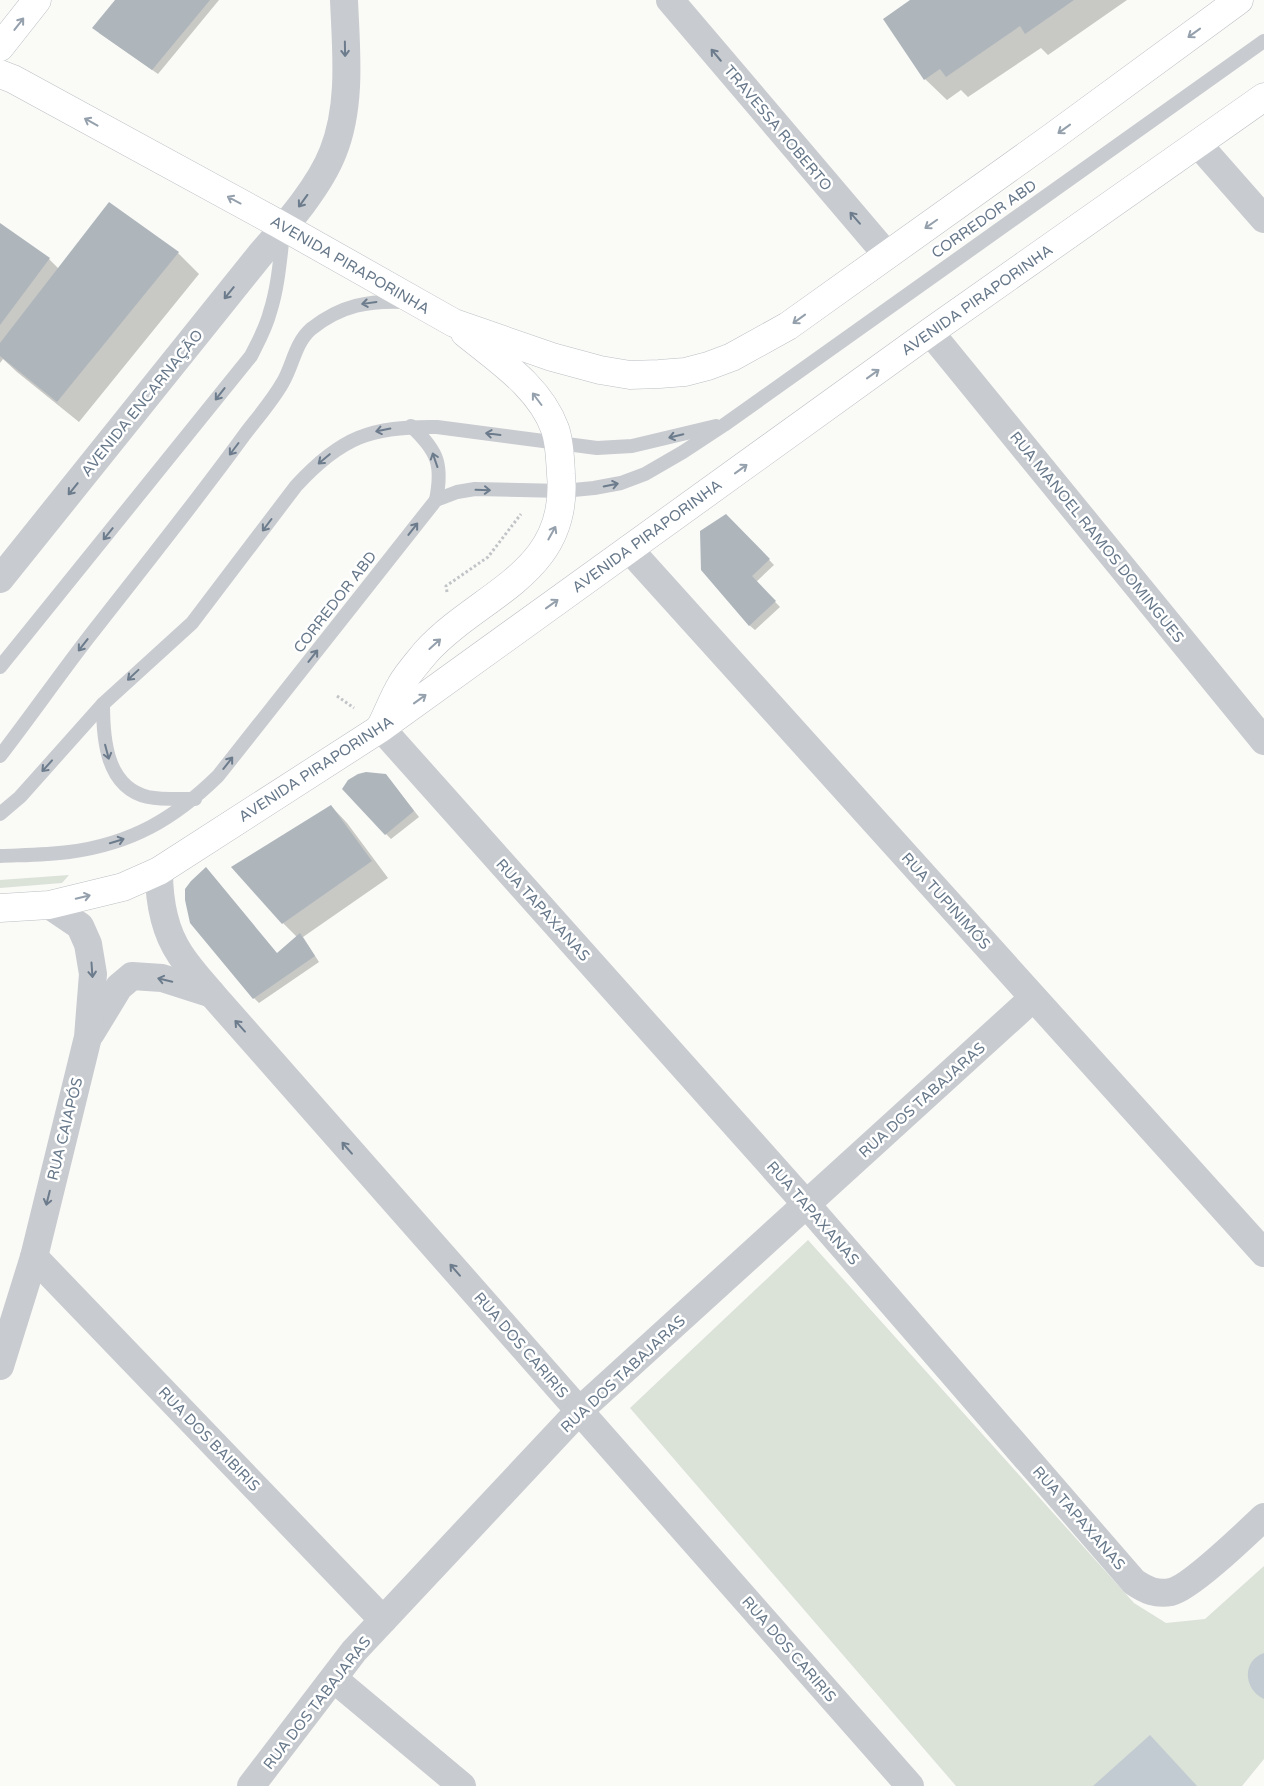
<svg xmlns="http://www.w3.org/2000/svg" width="1264" height="1786" font-family="'Varela Round',sans-serif">
	<rect width="100%" height="100%" fill="#fafaf7"/>
	<g fill="#dbe2d8">
		<polygon points="69,875 62,883 0,888 0,880"/>
		<polygon points="808,1240 1134,1603 1166,1623 1205,1619 1264,1566 1264,1759 1242,1786 956,1786 630,1408"/>
	</g>
	<g fill="#c2cbd1">
		<path d="M 1264,1653 L 1264,1699 C 1244,1690 1241,1661 1264,1653 Z"/>
		<polygon points="1150,1735 1197,1786 1093,1786"/>
	</g>
	<g fill="#0003">
		<polygon points="117,0 219,0 158,74 99,33"/>
		<polygon points="912,0 1127,0 1048,55 1041,48 968,97 961,90 947,100 925,79"/>
		<polygon points="0,224 49,259 59,269 178,253 199,274 79,422 17,372 3,359 0,363"/>
		<polygon points="726,515 774,565 756,582 780,607 755,630 749,625"/>
		<polygon points="391,781 419,817 391,839 386,834"/>
		<polygon points="331,806 347,823 388,878 303,937 319,962 259,1003 254,998 278,955 297,937 283,923"/>
	</g>
	<g fill="#aeb6bc">
		<polygon points="115,0 210,0 152,70 92,28"/>
		<polygon points="910,0 1074,0 1025,34 1020,26 946,77 940,69 924,80 883,19"/>
		<polygon points="109,202 179,252 57,402 0,356 0,343"/>
		<polygon points="0,223 50,258 0,325"/>
		<polygon points="726,514 770,559 752,576 776,601 749,626 701,570 700,531"/>
		<polygon points="366,772 386,774 414,811 385,835 342,789 348,780 358,774"/>
		<polygon points="331,805 372,861 282,924 231,867"/>
		<polygon points="206,867 277,953 300,933 315,956 253,999 190,923 185,900 185,889 191,881"/>
	</g>
	<g fill="none" stroke-linecap="round" stroke-linejoin="round">
		<g stroke="#babfc4" stroke-width="29">
			<polyline id="secondary" points="0,47 37,0"/>
		</g>
		<g stroke="#bbbfc3" stroke-width="29">
			<g id="primary">
				<polyline points="0,74 13,79 277,223 454,323 552,357 600,370 630,375 659,374 685,372 708,366 732,357 788,326 1051,138 1239,0"/>
				<path d="M 381,726 C 388,713 393,698 401,685 C 407,674 418,662 426,652 C 481,592 570,574 561,474 C 560,459 560,443 555,429 C 540,387 498,360 465,333"/>
				<polyline points="0,908 49,905 123,887 159,871 381,728 930,332 1264,97"/>
			</g>
		</g>
		<g stroke="#c1c4c6" stroke-width="3" stroke-dasharray="2.5 2.5" stroke-linecap="butt">
			<polyline points="447,592 446,586 488,557 521,514"/>
			<polyline points="337,696 354,708"/>
		</g>
		<g stroke="#c8cbcf" stroke-width="14">
			<path d="M 411,426 C 438,451 443,465 436,500"/>
			<path d="M 0,667 L 251,356 C 258,342 266,328 270,312 C 278,287 280,260 283,234"/>
			<path d="M 103,704 C 103,739 106,787 148,797 C 163,800 180,799 195,799"/>
			<path d="M 0,756 C 30,717 58,677 88,638 C 141,570 195,503 245,434 C 258,417 273,400 283,382 C 293,365 295,343 311,329 C 341,305 369,300 407,302"/>
			<path d="M 0,814 L 20,797 L 103,704 L 192,623 L 296,486 C 341,437 371,426 437,427 L 597,448 L 632,446 L 716,426"/>
			<path d="M 0,856 C 23,855 46,855 69,852 C 131,844 174,819 218,776 L 436,500 L 457,492 L 475,489 L 563,491 L 594,488 L 621,483 L 645,474 L 683,452 L 724,425 L 1264,41"/>
		</g>
		<g stroke="#c8cbcf" stroke-width="28">
			<polyline points="670,0 887,255"/>
			<polyline points="1198,144 1264,219"/>
			<polyline points="930,332 1264,741"/>
			<polyline points="629,549 1264,1253"/>
			<path d="M 381,728 L 807,1205 L 1134,1582 C 1146,1590 1156,1595 1171,1592 C 1190,1588 1247,1533 1264,1517"/>
			<path d="M 159,871 C 159,900 164,930 180,954 C 189,968 201,981 212,994 L 910,1786"/>
			<polyline points="91,1033 119,987 132,976 162,978 212,994"/>
			<polyline points="34,1257 383,1620"/>
			<polyline points="0,1366 34,1257 88,1037 93,974 88,944 80,926 49,905"/>
			<polyline points="334,1679 462,1786"/>
			<polyline points="251,1786 354,1651 579,1411 1033,998"/>
		</g>
		<path stroke="#c8cbcf" stroke-width="28" d="M 0,579 L 260,255 C 285,226 319,188 333,152 C 352,105 346,49 344,0"/>
		<use href="#secondary" stroke="#fff" stroke-width="28"/>
		<use href="#primary" stroke="#fff" stroke-width="28"/>
	</g>
	<defs><path id="oneway-shaft" d="M-6 0H5M1.5-3L5.5 0L1.5 3" fill="none" stroke-width="1.6" stroke-linecap="round" stroke-linejoin="round" transform="scale(1.25)"/></defs>
	<g stroke="#95a0ad">
		<use href="#oneway-shaft" transform="translate(19 24) rotate(-52)"/>
		<use href="#oneway-shaft" transform="translate(1194 33) rotate(144)"/>
		<use href="#oneway-shaft" transform="translate(91 122) rotate(-151)"/>
		<use href="#oneway-shaft" transform="translate(1064 129) rotate(144)"/>
		<use href="#oneway-shaft" transform="translate(234 200) rotate(-152)"/>
		<use href="#oneway-shaft" transform="translate(931 224) rotate(145)"/>
		<use href="#oneway-shaft" transform="translate(799 319) rotate(144)"/>
		<use href="#oneway-shaft" transform="translate(873 374) rotate(-36)"/>
		<use href="#oneway-shaft" transform="translate(537 399) rotate(-127)"/>
		<use href="#oneway-shaft" transform="translate(741 469) rotate(-36)"/>
		<use href="#oneway-shaft" transform="translate(552 533) rotate(-61)"/>
		<use href="#oneway-shaft" transform="translate(552 604) rotate(-36)"/>
		<use href="#oneway-shaft" transform="translate(435 644) rotate(-42)"/>
		<use href="#oneway-shaft" transform="translate(420 699) rotate(-36)"/>
		<use href="#oneway-shaft" transform="translate(83 897) rotate(-13)"/>
	</g>
	<g stroke="#6c7c8d">
		<use href="#oneway-shaft" transform="translate(345 49) rotate(89)"/>
		<use href="#oneway-shaft" transform="translate(716 55) rotate(-130)"/>
		<use href="#oneway-shaft" transform="translate(303 201) rotate(126)"/>
		<use href="#oneway-shaft" transform="translate(855 218) rotate(-131)"/>
		<use href="#oneway-shaft" transform="translate(229 293) rotate(129)"/>
		<use href="#oneway-shaft" transform="translate(369 303) rotate(172)"/>
		<use href="#oneway-shaft" transform="translate(220 394) rotate(128)"/>
		<use href="#oneway-shaft" transform="translate(383 430) rotate(169)"/>
		<use href="#oneway-shaft" transform="translate(493 434) rotate(-173)"/>
		<use href="#oneway-shaft" transform="translate(676 436) rotate(167)"/>
		<use href="#oneway-shaft" transform="translate(234 449) rotate(127)"/>
		<use href="#oneway-shaft" transform="translate(324 459) rotate(140)"/>
		<use href="#oneway-shaft" transform="translate(435 460) rotate(-109)"/>
		<use href="#oneway-shaft" transform="translate(611 485) rotate(-11)"/>
		<use href="#oneway-shaft" transform="translate(73 489) rotate(129)"/>
		<use href="#oneway-shaft" transform="translate(483 490) rotate(2)"/>
		<use href="#oneway-shaft" transform="translate(267 525) rotate(127)"/>
		<use href="#oneway-shaft" transform="translate(413 529) rotate(-52)"/>
		<use href="#oneway-shaft" transform="translate(108 534) rotate(129)"/>
		<use href="#oneway-shaft" transform="translate(83 645) rotate(128)"/>
		<use href="#oneway-shaft" transform="translate(313 656) rotate(-52)"/>
		<use href="#oneway-shaft" transform="translate(133 675) rotate(137)"/>
		<use href="#oneway-shaft" transform="translate(107 752) rotate(75)"/>
		<use href="#oneway-shaft" transform="translate(228 763) rotate(-52)"/>
		<use href="#oneway-shaft" transform="translate(47 766) rotate(132)"/>
		<use href="#oneway-shaft" transform="translate(117 841) rotate(-17)"/>
		<use href="#oneway-shaft" transform="translate(92 970) rotate(86)"/>
		<use href="#oneway-shaft" transform="translate(165 980) rotate(-166)"/>
		<use href="#oneway-shaft" transform="translate(240 1026) rotate(-132)"/>
		<use href="#oneway-shaft" transform="translate(347 1148) rotate(-131)"/>
		<use href="#oneway-shaft" transform="translate(48 1198) rotate(104)"/>
		<use href="#oneway-shaft" transform="translate(455 1270) rotate(-131)"/>
	</g>
	<g text-anchor="middle" dominant-baseline="central" stroke-width="5" stroke-linejoin="round" paint-order="stroke">
		<g font-size="15" fill="#67788a" stroke="#fff">
			<text transform="translate(778 128) rotate(50)">TRAVESSA ROBERTO</text>
			<text transform="translate(984 219) rotate(-35)">CORREDOR ABD</text>
			<text transform="translate(350 265) rotate(30)">AVENIDA PIRAPORINHA</text>
			<text transform="translate(977 300) rotate(-35)">AVENIDA PIRAPORINHA</text>
			<text transform="translate(142 403) rotate(-51)">AVENIDA ENCARNAÇÃO</text>
			<text transform="translate(647 536) rotate(-36)">AVENIDA PIRAPORINHA</text>
			<text transform="translate(1097 537) rotate(51)">RUA MANOEL RAMOS DOMINGUES</text>
			<text transform="translate(335 602) rotate(-52)">CORREDOR ABD</text>
			<text transform="translate(316 769) rotate(-33)">AVENIDA PIRAPORINHA</text>
			<text transform="translate(946 901) rotate(48)">RUA TUPINIMÓS</text>
			<text transform="translate(543 910) rotate(48)">RUA TAPAXANAS</text>
			<text transform="translate(922 1100) rotate(-42)">RUA DOS TABAJARAS</text>
			<text transform="translate(65 1129) rotate(-76)">RUA CAIAPÓS</text>
			<text transform="translate(813 1213) rotate(49)">RUA TAPAXANAS</text>
			<text transform="translate(521 1345) rotate(49)">RUA DOS CARIRIS</text>
			<text transform="translate(623 1374) rotate(-43)">RUA DOS TABAJARAS</text>
			<text transform="translate(209 1439) rotate(46)">RUA DOS BAIBIRIS</text>
			<text transform="translate(1079 1518) rotate(49)">RUA TAPAXANAS</text>
			<text transform="translate(789 1649) rotate(49)">RUA DOS CARIRIS</text>
			<text transform="translate(317 1703) rotate(-52)">RUA DOS TABAJARAS</text>
		</g>
	</g>
</svg>
